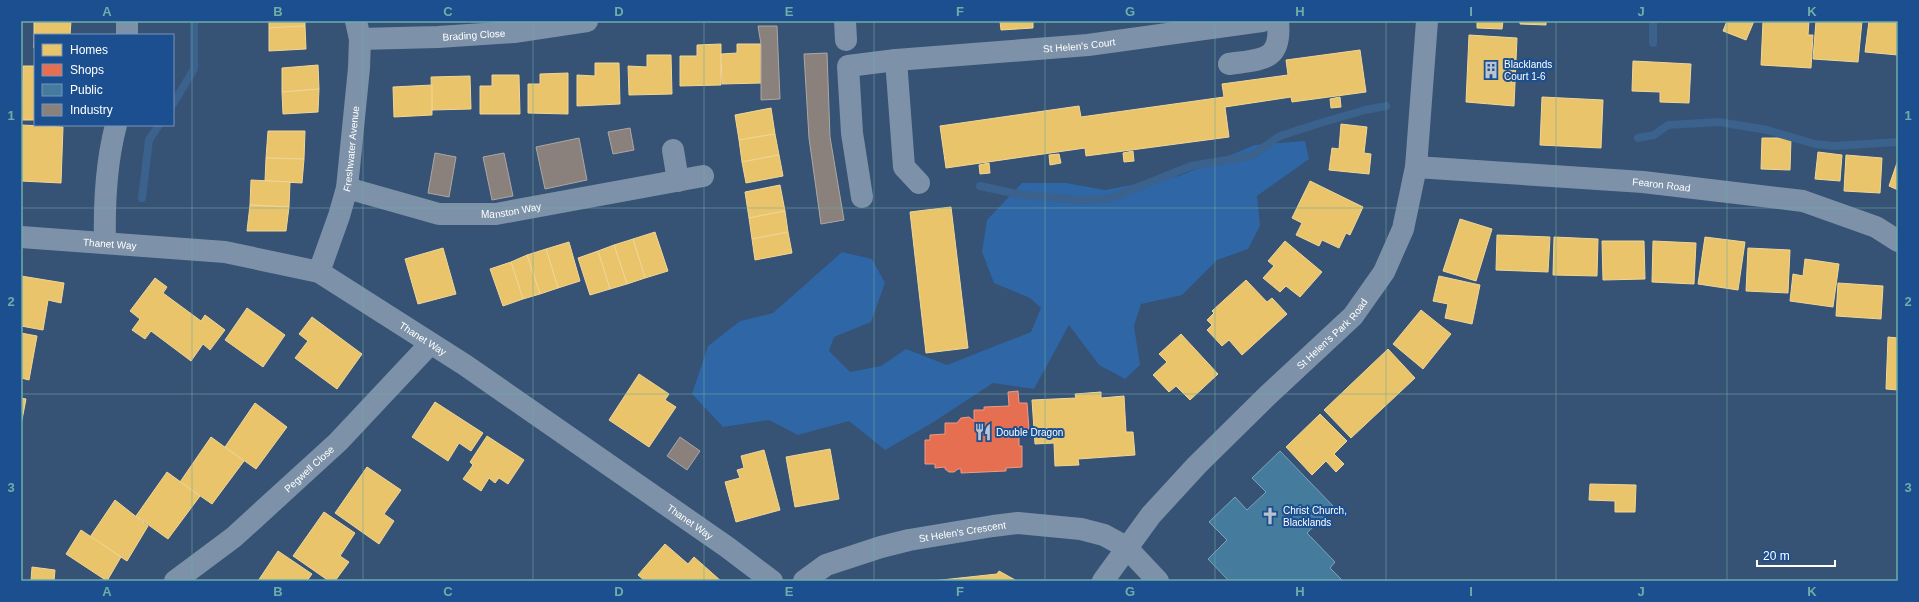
<svg xmlns="http://www.w3.org/2000/svg" width="1919" height="602" font-family="Helvetica,sans-serif">
	<rect width="100%" height="100%" fill="#365274"/>
	<polygon fill="#2f66a5" points="1305,141 1309,159 1257,196 1260,226 1248,249 1217,260 1182,295 1141,304 1134,326 1140,365 1125,379 1099,365 1069,325 1034,389 993,383 932,423 885,450 849,421 798,435 769,420 723,427 692,394 708,346 740,321 773,313 842,252 872,259 885,283 871,322 834,337 829,351 850,372 881,366 906,349 947,365 1031,332 1041,308 1030,298 994,283 982,252 987,220 1022,183 1066,183 1105,190 1179,176 1255,145"/>
	<g fill="#e9c46a" stroke="#f0d697">
		<polygon points="34,21 71,21 70,35 35,35 34,48"/>
		<polygon points="269,21 305,21 305,26 269,28"/>
		<polygon points="1000,21 1033,21 1033,28 1001,30"/>
		<polygon points="1477,21 1503,21 1502,29 1477,28"/>
		<polygon points="1520,21 1546,21 1546,25 1520,24"/>
		<polygon points="1727,21 1754,21 1746,40 1723,31"/>
		<polygon points="1763,21 1809,21 1808,35 1813,35 1811,68 1761,65"/>
		<polygon points="1816,21 1862,21 1858,62 1813,59"/>
		<polygon points="1869,21 1898,21 1898,55 1865,52"/>
		<polygon points="305,26 306,49 269,51 269,28"/>
		<polygon points="1469,35 1517,38 1514,106 1466,102"/>
		<polygon points="721,44 721,85 680,86 680,56 697,56 697,45"/>
		<polygon points="737,44 761,44 762,83 722,84 721,54 737,53"/>
		<polygon points="1360,50 1366,92 1292,102 1291,97 1225,107 1229,137 1086,156 1085,148 946,168 940,126 1079,106 1081,117 1224,97 1222,84 1288,75 1286,60"/>
		<polygon points="647,55 671,55 672,94 629,95 628,66 647,67"/>
		<polygon points="1633,61 1691,64 1689,103 1660,102 1660,92 1632,91"/>
		<polygon points="595,63 619,63 620,104 577,106 577,75 595,76"/>
		<polygon points="318,65 319,89 282,92 282,68"/>
		<polygon points="23,66 35,66 35,120 22,120"/>
		<polygon points="568,73 568,114 528,113 528,84 540,84 540,74"/>
		<polygon points="492,75 519,75 520,114 480,114 480,86 492,86"/>
		<polygon points="470,76 471,109 432,110 431,77"/>
		<polygon points="432,85 432,115 394,117 393,87"/>
		<polygon points="319,89 318,112 283,114 282,92"/>
		<polygon points="1340,97 1341,107 1331,108 1330,99"/>
		<polygon points="1542,97 1603,100 1601,148 1540,145"/>
		<polygon points="771,108 775,134 739,140 735,115"/>
		<polygon points="1341,124 1367,127 1364,153 1371,154 1369,174 1329,170 1332,148 1339,149"/>
		<polygon points="21,125 63,127 61,183 21,181"/>
		<polygon points="268,131 305,131 304,159 266,158"/>
		<polygon points="775,134 779,155 742,162 739,140"/>
		<polygon points="1762,138 1791,138 1790,170 1761,169"/>
		<polygon points="1133,151 1134,161 1124,162 1123,153"/>
		<polygon points="1818,152 1842,155 1840,181 1815,179"/>
		<polygon points="1059,154 1061,163 1050,165 1049,155"/>
		<polygon points="779,155 783,176 746,183 742,162"/>
		<polygon points="1846,155 1882,158 1880,193 1844,191"/>
		<polygon points="266,158 304,159 302,183 265,181"/>
		<polygon points="1898,160 1898,190 1889,186"/>
		<polygon points="989,163 990,173 980,174 979,165"/>
		<polygon points="251,180 290,182 289,207 250,205"/>
		<polygon points="1310,181 1363,207 1350,235 1346,233 1339,248 1322,240 1319,246 1296,235 1302,223 1292,218"/>
		<polygon points="780,185 785,211 749,218 745,192"/>
		<polygon points="250,205 289,207 286,231 247,231"/>
		<polygon points="951,207 968,348 926,353 910,212"/>
		<polygon points="785,211 788,232 752,239 749,218"/>
		<polygon points="1460,219 1492,229 1476,281 1443,271"/>
		<polygon points="655,232 668,271 645,278 633,239"/>
		<polygon points="788,232 792,253 755,260 752,239"/>
		<polygon points="1497,235 1550,237 1548,272 1496,270"/>
		<polygon points="1554,237 1598,239 1597,276 1553,275"/>
		<polygon points="1705,237 1745,242 1738,290 1698,284"/>
		<polygon points="633,239 645,278 627,284 614,245"/>
		<polygon points="1285,241 1322,272 1300,297 1286,286 1280,292 1263,278 1274,266 1268,261"/>
		<polygon points="1602,241 1644,241 1645,279 1603,280"/>
		<polygon points="1653,241 1696,243 1694,284 1652,282"/>
		<polygon points="569,242 580,281 558,288 546,249"/>
		<polygon points="614,245 627,284 610,289 598,251"/>
		<polygon points="443,248 456,294 418,304 405,259"/>
		<polygon points="1748,248 1790,250 1788,293 1746,291"/>
		<polygon points="546,249 558,288 540,294 527,255"/>
		<polygon points="598,251 610,289 590,295 578,258"/>
		<polygon points="527,255 540,294 523,299 511,262"/>
		<polygon points="1805,259 1839,264 1833,307 1790,301 1793,274 1803,276"/>
		<polygon points="511,262 523,299 503,306 490,269"/>
		<polygon points="21,276 64,283 61,303 48,300 43,330 21,326"/>
		<polygon points="1439,276 1480,285 1472,324 1445,318 1448,304 1433,301"/>
		<polygon points="155,278 167,287 163,293 201,321 205,315 225,330 210,350 203,344 191,361 151,331 145,339 132,330 140,319 130,311"/>
		<polygon points="1246,280 1267,302 1272,298 1287,314 1242,355 1229,340 1222,346 1207,330 1212,325 1207,320 1214,313 1212,311"/>
		<polygon points="1838,283 1883,286 1881,319 1836,316"/>
		<polygon points="247,308 285,335 263,367 225,340"/>
		<polygon points="1421,310 1451,334 1423,369 1393,344"/>
		<polygon points="312,317 362,354 337,389 295,358 308,341 299,334"/>
		<polygon points="21,333 37,336 29,380 21,378"/>
		<polygon points="1181,334 1218,374 1190,400 1176,386 1169,392 1153,375 1167,362 1159,354"/>
		<polygon points="1888,337 1898,338 1898,390 1886,389"/>
		<polygon points="1388,349 1415,378 1351,438 1324,410"/>
		<polygon points="639,374 669,394 665,400 676,407 649,447 609,420"/>
		<polygon points="1101,392 1101,398 1124,396 1126,432 1133,432 1135,455 1078,459 1079,465 1055,466 1054,443 1035,444 1032,400 1076,398 1075,394"/>
		<polygon points="21,398 26,399 21,425"/>
		<polygon points="435,402 483,433 471,451 459,443 448,461 412,437"/>
		<polygon points="255,403 287,427 256,469 225,447"/>
		<polygon points="1320,414 1347,441 1334,454 1344,464 1336,472 1326,461 1312,475 1286,447"/>
		<polygon points="487,436 524,460 508,484 499,478 495,483 489,478 481,491 463,479 473,465 470,462"/>
		<polygon points="211,437 244,461 212,504 180,482"/>
		<polygon points="830,449 839,499 795,507 786,457"/>
		<polygon points="764,450 780,510 736,522 725,482 740,478 737,470 744,468 741,456"/>
		<polygon points="367,467 401,490 384,514 394,521 379,544 335,513"/>
		<polygon points="167,472 200,496 168,539 136,516"/>
		<polygon points="1590,484 1636,485 1635,512 1615,512 1615,501 1589,500"/>
		<polygon points="115,500 148,526 127,561 90,537"/>
		<polygon points="324,512 355,533 340,556 349,562 335,581 329,581 293,556"/>
		<polygon points="81,530 121,557 107,581 66,554"/>
		<polygon points="665,544 688,564 694,557 721,581 645,581 638,575"/>
		<polygon points="278,551 312,574 307,581 258,581"/>
		<polygon points="32,567 55,570 54,581 31,581"/>
		<polygon points="999,571 1017,581 932,581 997,574"/>
	</g>
	<polygon fill="#e76f51" stroke="#ee9a85" points="1018,391 1019,403 1027,403 1029,429 1021,430 1021,435 1019,436 1019,446 1022,446 1022,467 1006,468 1006,471 961,473 961,469 958,469 954,472 949,472 945,469 945,467 935,468 935,464 925,464 925,440 930,440 930,435 945,434 945,423 957,423 961,418 969,417 974,421 974,410 984,410 984,407 1009,406 1008,392"/>
	<polygon fill="#457b9d" stroke="#7da3ba" points="1280,451 1334,507 1307,533 1335,562 1330,568 1343,581 1229,581 1208,559 1227,540 1209,522 1235,497 1247,510 1266,492 1252,478"/>
	<g fill="#8a817c" stroke="#ada7a3">
		<polygon points="758,26 777,26 780,99 761,100 761,44"/>
		<polygon points="827,53 830,137 844,220 821,224 809,138 804,54"/>
		<polygon points="630,128 634,150 613,154 608,132"/>
		<polygon points="579,138 587,180 545,189 536,147"/>
		<polygon points="435,153 456,157 449,197 428,193"/>
		<polygon points="504,153 513,196 492,200 483,157"/>
		<polygon points="680,437 700,451 687,470 667,456"/>
	</g>
	<g fill="none" stroke-linecap="round" stroke-linejoin="round">
		<g stroke="#3b618d" stroke-width="8">
			<polyline points="1653,21 1653,43"/>
			<polyline points="173,104 194,69 194,21"/>
			<polyline points="1638,138 1654,135 1668,125 1719,122 1767,130 1815,144 1833,146 1898,142"/>
			<polyline points="980,186 1017,194 1079,200 1108,199 1191,166 1251,156 1280,136 1317,124 1365,110 1386,106"/>
			<polyline points="142,198 149,140 159,125"/>
		</g>
		<g stroke="#7d92a8" stroke-width="22">
			<polyline points="845,21 846,40"/>
			<polyline points="127,35 127,21"/>
			<path id="s1" d="M 360,39 L 438,37 L 514,32 L 587,21"/>
			<polyline points="896,60 904,167 919,183"/>
			<path d="M 1229,64 C 1262,59 1282,62 1278,21"/>
			<polyline points="673,150 678,181"/>
			<path id="s2" d="M 1416,167 L 1643,182 L 1803,201 L 1876,227 L 1898,241"/>
			<path id="s3" d="M 347,188 L 439,214 L 496,214 L 703,176"/>
			<path id="s4" d="M 862,197 L 852,133 L 848,66 L 896,60 L 1088,45 L 1262,21"/>
			<path id="s5" d="M 21,237 L 225,252 L 319,272 L 465,365 L 727,547 L 772,581"/>
			<path d="M 105,243 C 104,203 106,163 116,125"/>
			<path id="s6" d="M 319,272 L 339,216 L 347,188 L 359,68 L 360,39 L 356,21"/>
			<path id="s7" d="M 175,581 L 234,537 L 338,442 L 430,344"/>
			<path id="s8" d="M 804,581 L 826,565 L 881,547 L 909,540 L 993,526 L 1018,523 L 1081,529 L 1104,535 L 1126,547 L 1158,581"/>
			<path id="s9" d="M 1103,581 L 1151,515 L 1197,465 L 1267,396 L 1353,316 L 1384,272 L 1403,229 L 1416,167 L 1427,21"/>
		</g>
	</g>
	<path fill="none" stroke="#6fada8" stroke-width="1" stroke-opacity="0.55" d="M 192,21 L 192,581M 363,21 L 363,581M 533,21 L 533,581M 704,21 L 704,581M 874,21 L 874,581M 1045,21 L 1045,581M 1215,21 L 1215,581M 1386,21 L 1386,581M 1556,21 L 1556,581M 1727,21 L 1727,581M 21,208 L 1898,208M 21,394 L 1898,394"/>
	<defs>
		<g id="building-bare" transform="scale(1.38)"><path d="M-4-6H4V6H1V3H-1V6H-4ZM-2.5-4.3h1.7v1.8h-1.7ZM.8-4.3h1.7v1.8H.8ZM-2.5-1h1.7V.8h-1.7ZM.8-1h1.7V.8H.8Z" fill="#b9c2ce" stroke="#1b4f8f" stroke-width="2.5" paint-order="stroke"/></g>
		<g id="restaurant-bare" transform="scale(1.38)"><path d="M-5-6h1v4h1v-4h1v4h1v-4h1v5L-1.5 .5V6h-2V.5L-5-1ZM5-6V6H3V1.5H1.5Q1.5-4 5-6Z" fill="#b9c2ce" stroke="#1b4f8f" stroke-width="2.5" paint-order="stroke"/></g>
		<g id="church-bare" transform="scale(1.38)"><path d="M-1.2-6h2.4v3.5h3.3v2.4h-3.3V6h-2.4V-.1h-3.3v-2.4h3.3Z" fill="#b9c2ce" stroke="#1b4f8f" stroke-width="2.5" paint-order="stroke"/></g>
	</defs>
	<g fill-rule="evenodd">
		<use href="#building-bare" x="1491" y="70"/>
		<use href="#restaurant-bare" x="983" y="432"/>
		<use href="#church-bare" x="1270" y="516"/>
	</g>
	<g text-anchor="middle" dominant-baseline="central" stroke-width="4" stroke-linejoin="round" paint-order="stroke">
		<g font-size="10" fill="#fff" stroke="#1b4f8f">
			<text stroke="none"><textPath href="#s1" startOffset="114">Brading Close</textPath></text>
			<text stroke="none"><textPath href="#s4" startOffset="364">St Helen's Court</textPath></text>
			<text stroke="none"><textPath href="#s6" startOffset="128">Freshwater Avenue</textPath></text>
			<text stroke="none"><textPath href="#s2" startOffset="246">Fearon Road</textPath></text>
			<text stroke="none"><textPath href="#s3" startOffset="168">Manston Way</textPath></text>
			<text stroke="none"><textPath href="#s5" startOffset="89">Thanet Way</textPath></text>
			<text stroke="none"><textPath href="#s9" startOffset="338">St Helen's Park Road</textPath></text>
			<text stroke="none"><textPath href="#s5" startOffset="424">Thanet Way</textPath></text>
			<text stroke="none"><textPath href="#s7" startOffset="175">Pegwell Close</textPath></text>
			<text stroke="none"><textPath href="#s5" startOffset="748">Thanet Way</textPath></text>
			<text stroke="none"><textPath href="#s8" startOffset="168">St Helen's Crescent</textPath></text>
		</g>
		<g font-size="10" fill="#fff" stroke="#1b4f8f" text-anchor="start">
			<text x="1504" y="64">Blacklands<tspan x="1504" dy="12">Court 1-6</tspan></text>
			<text x="996" y="432">Double Dragon</text>
			<text x="1283" y="510">Christ Church,<tspan x="1283" dy="12">Blacklands</tspan></text>
		</g>
	</g>
	<rect width="1919" height="602" fill="none" stroke="#1b4f8f" stroke-width="44"/>
	<rect x="34" y="34" width="140" height="92" fill="#1b4f8f" stroke="#7695bc"/>
	<rect x="42" y="44" width="20" height="12" fill="#e9c46a" stroke="#7695bc"/>
	<text x="70" y="54" font-size="12" fill="#ffffff">Homes</text>
	<rect x="42" y="64" width="20" height="12" fill="#e76f51" stroke="#7695bc"/>
	<text x="70" y="74" font-size="12" fill="#ffffff">Shops</text>
	<rect x="42" y="84" width="20" height="12" fill="#457b9d" stroke="#7695bc"/>
	<text x="70" y="94" font-size="12" fill="#ffffff">Public</text>
	<rect x="42" y="104" width="20" height="12" fill="#8a817c" stroke="#7695bc"/>
	<text x="70" y="114" font-size="12" fill="#ffffff">Industry</text>
	<path d="M1757 560v6h78v-6" fill="none" stroke="#ffffff" stroke-width="2"/>
	<text x="1763" y="560" font-size="12" fill="#ffffff" stroke="#1b4f8f" stroke-width="3" paint-order="stroke">20 m</text>
	<rect x="22" y="22" width="1875" height="558" fill="none" stroke="#6fada8" stroke-width="1.5"/>
	<g font-size="13" text-anchor="middle" font-weight="bold" fill="#6fada8">
		<text x="107" y="16">A</text>
		<text x="278" y="16">B</text>
		<text x="448" y="16">C</text>
		<text x="619" y="16">D</text>
		<text x="789" y="16">E</text>
		<text x="960" y="16">F</text>
		<text x="1130" y="16">G</text>
		<text x="1300" y="16">H</text>
		<text x="1471" y="16">I</text>
		<text x="1641" y="16">J</text>
		<text x="1812" y="16">K</text>
		<text x="11" y="120">1</text>
		<text x="1908" y="120">1</text>
		<text x="11" y="306">2</text>
		<text x="1908" y="306">2</text>
		<text x="11" y="492">3</text>
		<text x="1908" y="492">3</text>
		<text x="107" y="596">A</text>
		<text x="278" y="596">B</text>
		<text x="448" y="596">C</text>
		<text x="619" y="596">D</text>
		<text x="789" y="596">E</text>
		<text x="960" y="596">F</text>
		<text x="1130" y="596">G</text>
		<text x="1300" y="596">H</text>
		<text x="1471" y="596">I</text>
		<text x="1641" y="596">J</text>
		<text x="1812" y="596">K</text>
	</g>
</svg>
